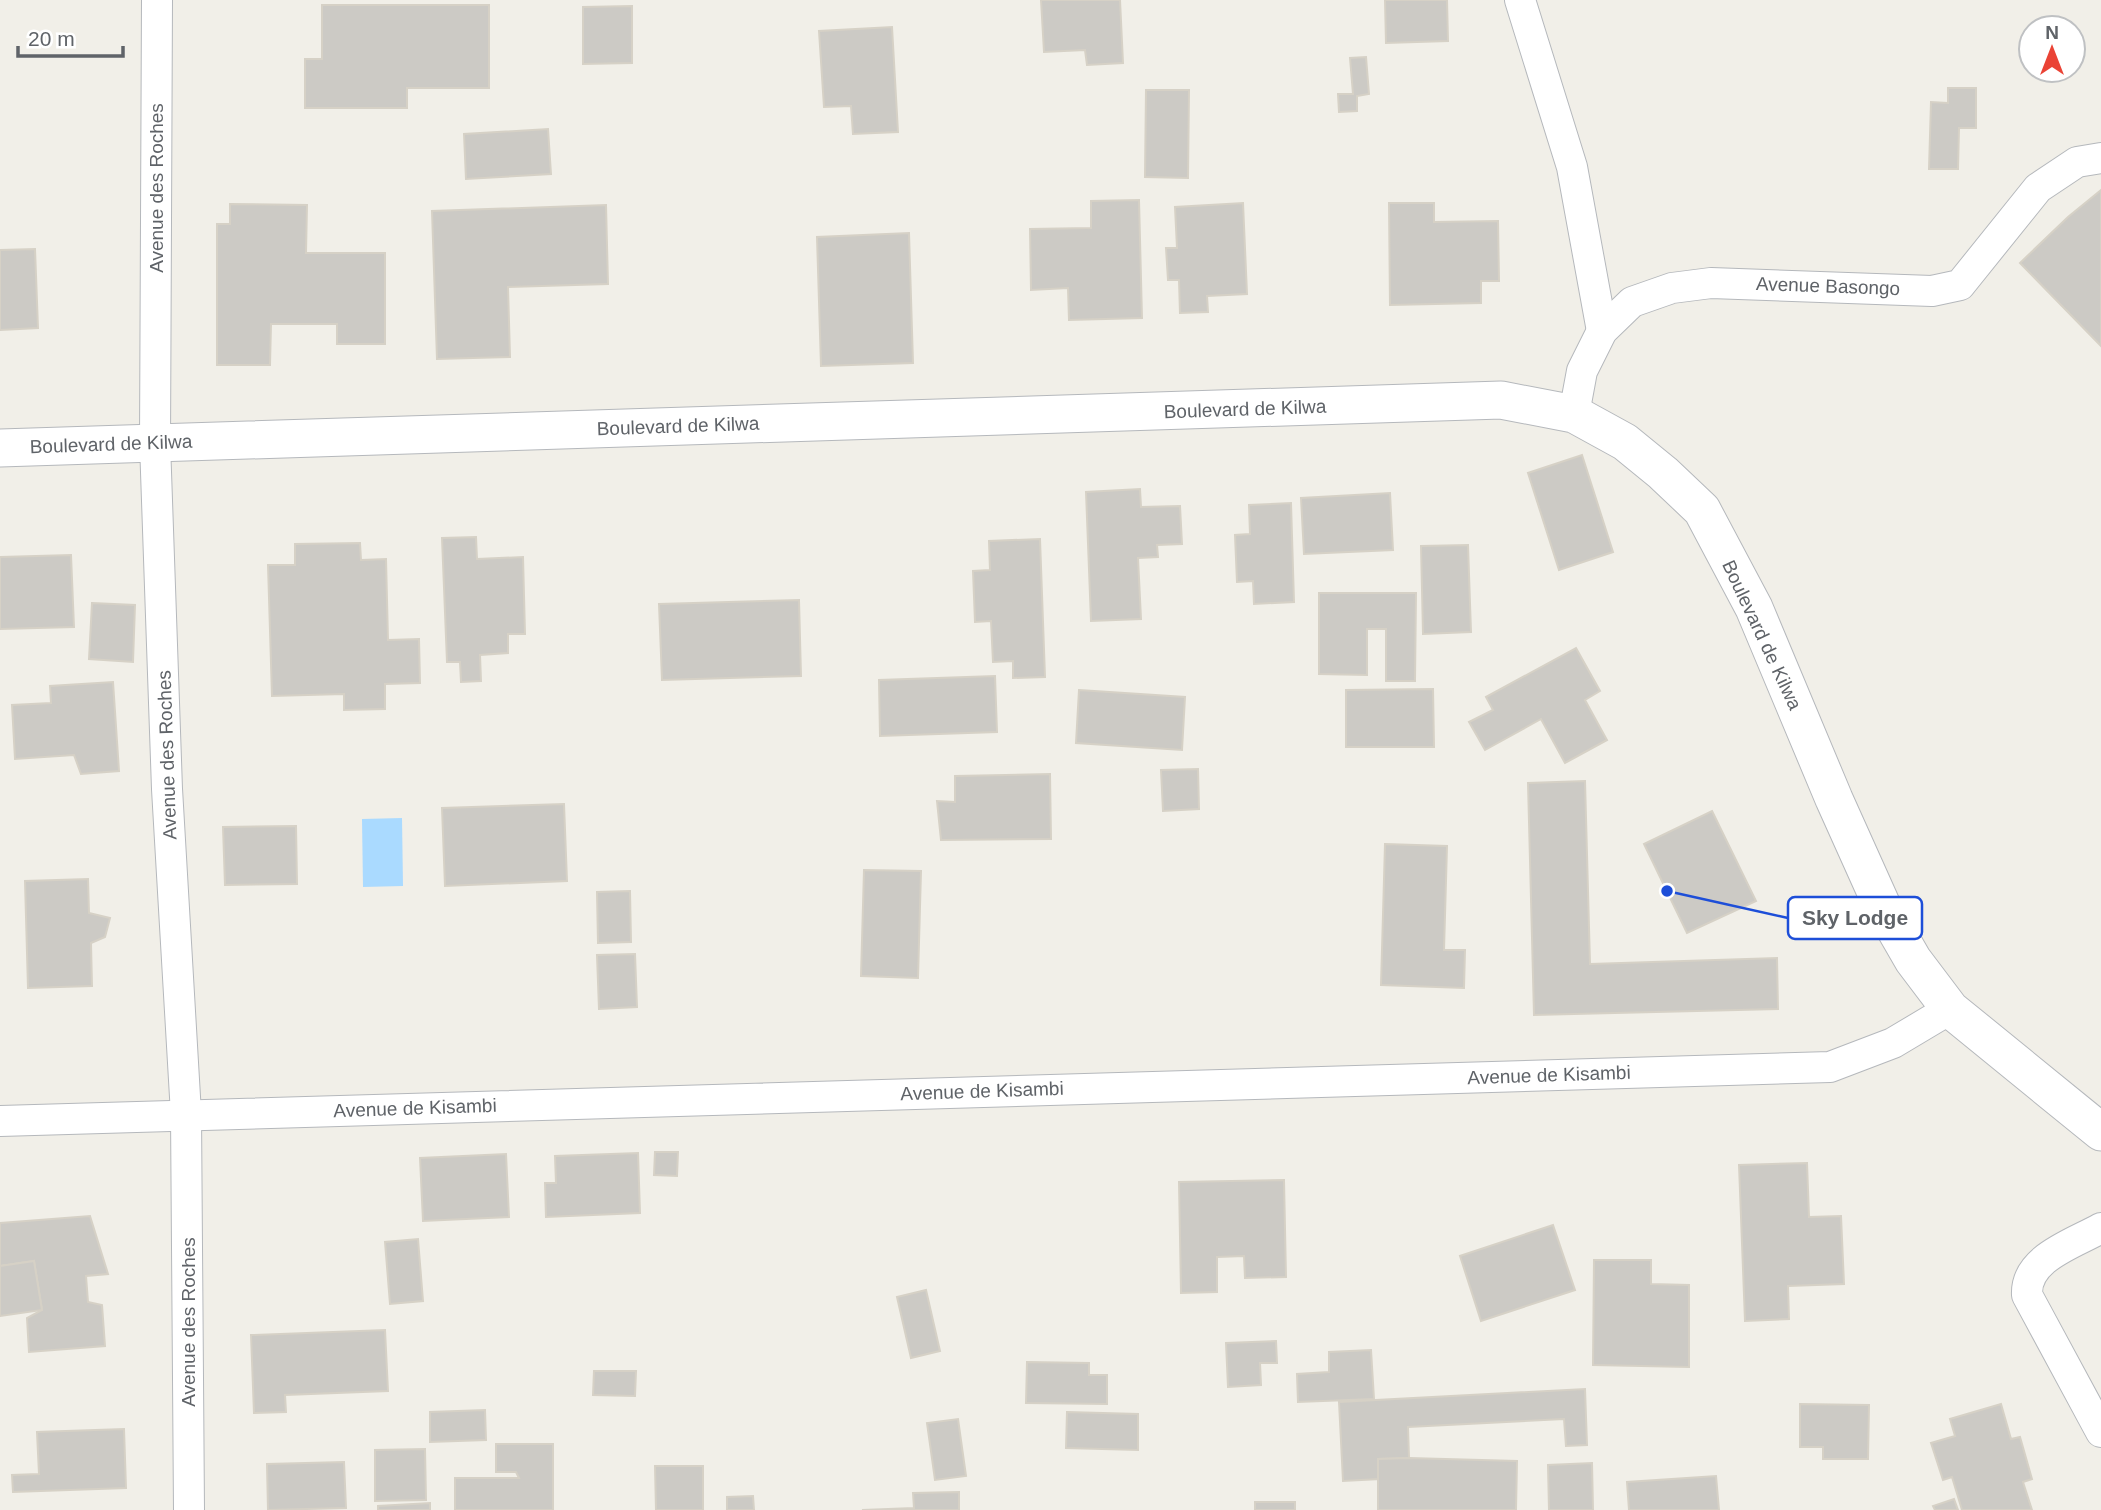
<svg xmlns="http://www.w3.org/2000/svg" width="2101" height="1510" font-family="Arial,sans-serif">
	<rect width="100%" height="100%" fill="#f1efe8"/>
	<polygon fill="#aadaff" points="402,818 403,886 363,887 362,819"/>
	<g fill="#cccac5" stroke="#d6d1c6" stroke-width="2">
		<polygon points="1041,0 1120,0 1123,63 1087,65 1085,50 1044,52"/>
		<polygon points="1385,0 1447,0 1448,41 1386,43"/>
		<polygon points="322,5 489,5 489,88 407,88 407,108 305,108 305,59 322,59"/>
		<polygon points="632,6 632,63 583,64 583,7"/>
		<polygon points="892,27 898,132 853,134 851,106 824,107 819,31"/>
		<polygon points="1366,57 1369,94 1357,96 1357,111 1339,112 1338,94 1353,94 1350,58"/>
		<polygon points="1948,88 1976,88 1976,128 1959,128 1958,169 1929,169 1931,102 1948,103"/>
		<polygon points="1146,90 1189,90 1188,178 1145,177"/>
		<polygon points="548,129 551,174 466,179 464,134"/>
		<polygon points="2101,190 2101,346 2020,263 2068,217"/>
		<polygon points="1139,200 1142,318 1069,320 1068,288 1031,290 1030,229 1091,228 1091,201"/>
		<polygon points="1243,203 1247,294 1207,296 1208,312 1180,313 1179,280 1168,280 1166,248 1177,248 1175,207"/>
		<polygon points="1389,203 1434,203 1434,222 1498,221 1499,281 1481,281 1481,303 1390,305"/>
		<polygon points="230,204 307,205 306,253 385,253 385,344 337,344 337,324 271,324 270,365 217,365 217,224 230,224"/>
		<polygon points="606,205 608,284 508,287 510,357 437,359 432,211"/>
		<polygon points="909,233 913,363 821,366 817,237"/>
		<polygon points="35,249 38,328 0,330 0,250"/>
		<polygon points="1582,455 1613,552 1559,570 1528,473"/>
		<polygon points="1140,489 1141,507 1180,506 1182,544 1157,545 1158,557 1138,558 1141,619 1091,621 1086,492"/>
		<polygon points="1390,493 1393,550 1304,554 1301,498"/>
		<polygon points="1291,503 1294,602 1254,604 1253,581 1237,582 1235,535 1250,534 1249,505"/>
		<polygon points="476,537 477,559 523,557 525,634 508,634 508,653 480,655 481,681 461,682 460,662 447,662 442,538"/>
		<polygon points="1040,539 1045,677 1013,678 1013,661 993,662 991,621 975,622 973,571 990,570 989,541"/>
		<polygon points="360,543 361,560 386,559 388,640 419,639 420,683 385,684 385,709 344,710 344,694 272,696 268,565 295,565 295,544"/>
		<polygon points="1468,545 1471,632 1423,634 1421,546"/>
		<polygon points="71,555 74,627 0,629 0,557"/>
		<polygon points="1319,593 1416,593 1415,681 1386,681 1386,629 1367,629 1367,675 1319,674"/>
		<polygon points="799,600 801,676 662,680 659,604"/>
		<polygon points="92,603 135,605 133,662 89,659"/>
		<polygon points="1576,648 1600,691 1585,700 1607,740 1565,763 1541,719 1485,750 1469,722 1493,710 1486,697"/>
		<polygon points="995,676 997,732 880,736 879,680"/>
		<polygon points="113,682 119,771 81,774 74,755 15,759 12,705 51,703 50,686"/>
		<polygon points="1433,689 1434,747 1346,747 1346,690"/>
		<polygon points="1079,690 1185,697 1182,750 1076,743"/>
		<polygon points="1198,769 1199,809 1163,811 1161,770"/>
		<polygon points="1050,774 1051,839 941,840 937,801 955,802 955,776"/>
		<polygon points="1585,781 1590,964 1777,958 1778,1009 1534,1015 1528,783"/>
		<polygon points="564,804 567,881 445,886 442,808"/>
		<polygon points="1712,811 1756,901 1687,933 1644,844"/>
		<polygon points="296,826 297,884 225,885 223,827"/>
		<polygon points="1385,844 1447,846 1444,950 1465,950 1464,988 1381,985"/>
		<polygon points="864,870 921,871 918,978 861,976"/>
		<polygon points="88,879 89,913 110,918 105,937 91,943 92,986 28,988 25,881"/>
		<polygon points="630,891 631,942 598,943 597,892"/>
		<polygon points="635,954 637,1007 599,1009 597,955"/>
		<polygon points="655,1152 678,1152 677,1176 654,1175"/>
		<polygon points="638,1153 640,1213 546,1217 545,1183 556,1183 555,1156"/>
		<polygon points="506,1154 509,1217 423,1221 420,1158"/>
		<polygon points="1807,1163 1809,1217 1841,1216 1844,1284 1788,1286 1789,1319 1745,1321 1739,1165"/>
		<polygon points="1284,1180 1286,1277 1245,1278 1244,1256 1217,1257 1217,1292 1181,1293 1179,1182"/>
		<polygon points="90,1216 108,1274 86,1276 88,1302 102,1305 105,1346 29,1352 27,1318 42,1310 34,1261 0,1266 0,1223"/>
		<polygon points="1553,1225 1575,1290 1481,1321 1460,1256"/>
		<polygon points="418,1239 423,1301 390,1304 385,1242"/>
		<polygon points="1594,1260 1651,1260 1651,1284 1689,1285 1689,1367 1593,1365"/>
		<polygon points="34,1261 42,1310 0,1316 0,1266"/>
		<polygon points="926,1290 940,1351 911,1358 897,1297"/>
		<polygon points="385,1330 388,1391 285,1395 286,1412 254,1413 251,1335"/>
		<polygon points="1276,1341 1277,1363 1260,1363 1261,1385 1228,1387 1226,1343"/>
		<polygon points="1371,1350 1374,1399 1298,1402 1297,1374 1329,1372 1329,1352"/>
		<polygon points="1027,1362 1089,1363 1089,1375 1107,1375 1107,1404 1026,1403"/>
		<polygon points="594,1371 636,1371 635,1396 593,1395"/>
		<polygon points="1585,1389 1587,1445 1566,1446 1564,1419 1408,1427 1409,1458 1378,1459 1380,1479 1343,1481 1339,1402"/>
		<polygon points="1800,1404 1869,1405 1868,1459 1823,1459 1823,1447 1800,1447"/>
		<polygon points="2001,1404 2011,1439 2020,1437 2032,1479 2023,1482 2032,1510 1962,1510 1952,1477 1943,1480 1931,1443 1955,1436 1950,1419"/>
		<polygon points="485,1410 486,1440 430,1442 430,1412"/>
		<polygon points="1067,1412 1138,1414 1138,1450 1066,1448"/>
		<polygon points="958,1419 966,1476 935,1480 927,1423"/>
		<polygon points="124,1429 126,1488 13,1492 12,1475 39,1474 37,1432"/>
		<polygon points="496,1444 553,1444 553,1510 455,1510 455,1478 519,1478 516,1472 496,1472"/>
		<polygon points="425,1449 426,1500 375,1501 375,1450"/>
		<polygon points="1409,1458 1517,1461 1516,1510 1378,1510 1378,1459"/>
		<polygon points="344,1462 346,1508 268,1510 267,1464"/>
		<polygon points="1592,1463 1593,1510 1549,1510 1548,1465"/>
		<polygon points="655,1466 703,1466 703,1510 656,1510"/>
		<polygon points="1716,1476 1719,1510 1629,1510 1627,1482"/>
		<polygon points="959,1492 959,1510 862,1510 914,1508 913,1493"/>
		<polygon points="753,1496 754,1510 727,1510 727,1497"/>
		<polygon points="1954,1499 1958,1510 1935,1510 1933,1506"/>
		<rect x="1255" y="1502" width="40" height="8"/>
		<polygon points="430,1503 430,1510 378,1510 378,1506"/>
	</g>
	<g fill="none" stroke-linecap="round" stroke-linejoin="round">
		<g stroke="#b5b8bc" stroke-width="32">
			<g id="minor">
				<polyline points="157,0 155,443 167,789 186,1114 189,1510"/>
				<polyline points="1520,0 1572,167 1602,331"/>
				<polyline points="1574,414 1582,371 1602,331 1632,302 1672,288 1711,283 1932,291 1960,285 2038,188 2077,162 2101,158"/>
				<polyline points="0,1121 1830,1067 1893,1043 1950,1009"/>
				<path d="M 2101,1228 C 2073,1244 2025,1258 2027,1295 L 2101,1432"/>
			</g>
		</g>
		<g stroke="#b5b8bc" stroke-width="39">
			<polyline id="tertiary" points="0,448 1501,400 1574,414 1625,442 1663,473 1702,510 1754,608 1834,799 1883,908 1913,960 1950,1009 2101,1132"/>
		</g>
		<use href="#minor" stroke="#fff" stroke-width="30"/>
		<use href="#tertiary" stroke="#fff" stroke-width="37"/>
	</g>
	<g text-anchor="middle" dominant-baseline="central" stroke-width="5" stroke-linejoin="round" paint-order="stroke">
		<g font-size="19" fill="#5f6368" stroke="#fff">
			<text transform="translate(156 188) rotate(-90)">Avenue des Roches</text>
			<text transform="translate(1828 286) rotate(2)">Avenue Basongo</text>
			<text transform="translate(1245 409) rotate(-2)">Boulevard de Kilwa</text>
			<text transform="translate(678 426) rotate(-2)">Boulevard de Kilwa</text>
			<text transform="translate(111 444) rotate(-2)">Boulevard de Kilwa</text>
			<text transform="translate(1762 635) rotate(65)">Boulevard de Kilwa</text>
			<text transform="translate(167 755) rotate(-92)">Avenue des Roches</text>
			<text transform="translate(1549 1075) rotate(-2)">Avenue de Kisambi</text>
			<text transform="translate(982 1091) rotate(-2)">Avenue de Kisambi</text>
			<text transform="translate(415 1108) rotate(-2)">Avenue de Kisambi</text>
			<text transform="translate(188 1322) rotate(-90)">Avenue des Roches</text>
		</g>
	</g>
	<path fill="none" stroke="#1d4ed8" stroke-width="2.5" d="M1667 891L1788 918"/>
	<circle fill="#1d4ed8" stroke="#fff" stroke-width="2.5" cx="1667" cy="891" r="7"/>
	<rect fill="#fff" stroke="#1d4ed8" stroke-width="2.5" x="1788" y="897" width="134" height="42" rx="7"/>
	<g font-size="21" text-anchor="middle" font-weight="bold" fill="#5f6368">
		<text x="1855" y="925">Sky Lodge</text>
	</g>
	<g transform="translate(2052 49)"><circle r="33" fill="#ffffff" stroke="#bfc1c3" stroke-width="2"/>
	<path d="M0-5L12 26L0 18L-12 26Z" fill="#ea4335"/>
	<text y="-10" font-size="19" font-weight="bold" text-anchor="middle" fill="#5f6368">N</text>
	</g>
	<path d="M18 46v10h105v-10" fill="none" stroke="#5f6368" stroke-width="3.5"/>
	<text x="28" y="46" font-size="21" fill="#5f6368" stroke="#ffffff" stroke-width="5" paint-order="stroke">20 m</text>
</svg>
